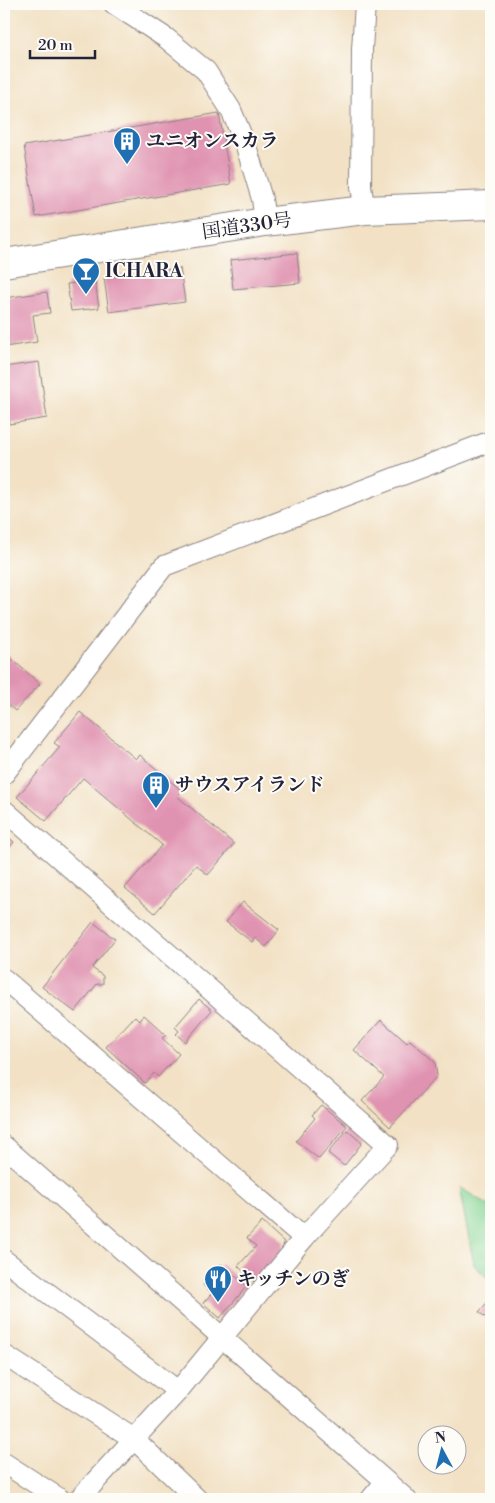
<svg xmlns="http://www.w3.org/2000/svg" width="495" height="1503" font-family="'Libre Bodoni','Noto Serif JP',serif">
	<rect width="100%" height="100%" fill="#fdfcf7"/>
	<filter id="ink" filterUnits="userSpaceOnUse"><feTurbulence type="fractalNoise" baseFrequency=".02" numOctaves="2"/><feDisplacementMap in="SourceGraphic" scale="10" xChannelSelector="R" yChannelSelector="G"/><feConvolveMatrix kernelMatrix="1 2 1 2 8 2 1 2 1" color-interpolation-filters="sRGB"/></filter>
	<filter id="wash" filterUnits="userSpaceOnUse"><feTurbulence type="fractalNoise" baseFrequency=".0096" numOctaves="4" result="noise"/><feDisplacementMap in="SourceGraphic" scale="20" xChannelSelector="R" yChannelSelector="G"/><feGaussianBlur stdDeviation="1.12" result="paint"/><feColorMatrix in="noise" values="0 0 0 0 0 0 0 0 0 0 0 0 0 0 0 0 0 1.4 0 .05"/><feComposite in="paint" operator="in"/></filter>
	<g filter="url(#wash)">
		<rect width="100%" height="100%" fill="#f2e1c4"/>
		<polygon fill="#87d695" stroke="#547c68" points="459,1187 491,1207 491,1281 474,1265"/>
		<g id="blocks">
			<g fill="#e093b1">
				<polygon points="219,113 231,184 36,217 24,146"/>
				<polygon points="297,253 300,283 233,289 230,260"/>
				<polygon points="180,268 185,302 109,312 104,278"/>
				<polygon points="95,281 99,308 71,311 67,284"/>
				<polygon points="47,292 50,313 33,315 37,342 5,347 4,298"/>
				<polygon points="39,362 47,418 9,424 4,385 4,367"/>
				<polygon points="4,652 40,684 15,711 4,701"/>
				<polygon points="80,712 136,759 140,755 182,791 177,796 234,844 208,875 196,865 155,913 125,888 162,845 83,778 46,821 17,797 60,747 54,743"/>
				<polygon points="4,833 14,842 4,854"/>
				<polygon points="243,902 279,930 266,947 255,938 252,942 226,922"/>
				<polygon points="93,922 115,939 92,968 103,976 103,984 97,984 75,1012 42,987"/>
				<polygon points="199,999 212,1010 185,1042 176,1034 179,1031 175,1027"/>
				<polygon points="144,1015 166,1035 162,1038 179,1054 158,1077 154,1073 145,1083 106,1047 135,1016 140,1021"/>
				<polygon points="381,1020 407,1043 410,1040 435,1062 437,1076 390,1127 362,1101 384,1077 354,1050"/>
				<polygon points="321,1105 347,1126 319,1159 296,1141 315,1118 312,1115"/>
				<polygon points="347,1130 362,1143 344,1166 328,1153"/>
				<polygon points="262,1222 284,1242 282,1252 254,1282 238,1266 256,1246 247,1238"/>
				<polygon points="221,1264 247,1286 220,1318 203,1303 212,1293 203,1285"/>
				<polygon points="491,1298 491,1322 479,1312"/>
			</g>
		</g>
	</g>
	<g filter="url(#ink)">
		<use href="#blocks" fill-opacity="0" stroke="#8a8280" stroke-width="1"/>
		<g fill="none" stroke-linecap="round" stroke-linejoin="round">
			<g stroke="#8a8280" stroke-width="22">
				<g id="minor">
					<polyline points="114,4 166,38 206,71 231,110 246,146 262,199 265,222"/>
					<polyline points="365,210 361,187 362,49 365,4"/>
					<polyline points="4,774 164,566 491,441"/>
					<polyline points="4,810 388,1145 304,1238 178,1391 79,1499"/>
					<polyline points="4,979 304,1238"/>
					<polyline points="4,1146 406,1499"/>
					<polyline points="4,1260 178,1391"/>
					<polyline points="4,1355 134,1439 197,1499"/>
					<polyline points="4,1463 60,1499"/>
					<polyline points="371,1499 385,1482"/>
				</g>
			</g>
			<g stroke="#8a8280" stroke-width="30">
				<polyline id="trunk" points="4,263 265,222 365,210 491,205"/>
			</g>
			<use href="#minor" stroke="#fff" stroke-width="20"/>
			<use href="#trunk" stroke="#fff" stroke-width="28"/>
		</g>
	</g>
	<defs>
		<g id="building-pin" transform="scale(1.4375)"><path d="M0 17L-7.5 6A9.5 9.5 0 1 1 7.5 6Z" fill="#1f6fb2" stroke="#fdfcf7"/><path d="M-4-6H4V6H1V3H-1V6H-4ZM-2.5-4.3h1.7v1.8h-1.7ZM.8-4.3h1.7v1.8H.8ZM-2.5-1h1.7V.8h-1.7ZM.8-1h1.7V.8H.8Z" fill="#fff"/></g>
		<g id="bar-pin" transform="scale(1.4375)"><path d="M0 17L-7.5 6A9.5 9.5 0 1 1 7.5 6Z" fill="#1f6fb2" stroke="#fdfcf7"/><path d="M-6-5H6L.8 .8V4.5H3.5V6h-7V4.5H-.8V.8Z" fill="#fff"/></g>
		<g id="restaurant-pin" transform="scale(1.4375)"><path d="M0 17L-7.5 6A9.5 9.5 0 1 1 7.5 6Z" fill="#1f6fb2" stroke="#fdfcf7"/><path d="M-5-6h1v4h1v-4h1v4h1v-4h1v5L-1.5 .5V6h-2V.5L-5-1ZM5-6V6H3V1.5H1.5Q1.5-4 5-6Z" fill="#fff"/></g>
	</defs>
	<g fill-rule="evenodd">
		<use href="#building-pin" x="127" y="141"/>
		<use href="#bar-pin" x="86" y="271"/>
		<use href="#building-pin" x="156" y="785"/>
		<use href="#restaurant-pin" x="218" y="1279"/>
	</g>
	<g text-anchor="middle" dominant-baseline="central" stroke-width="4" stroke-linejoin="round" paint-order="stroke">
		<g font-size="19" font-weight="bold" fill="#22223b" stroke="#fdfcf7" text-anchor="start">
			<text x="146" y="141">ユニオンスカラ</text>
			<text x="105" y="271">ICHARA</text>
			<text x="175" y="785">サウスアイランド</text>
			<text x="237" y="1279">キッチンのぎ</text>
		</g>
		<g font-size="19" fill="#22223b" stroke="#fdfcf7">
			<text transform="translate(247 226) rotate(-8)">国道330号</text>
		</g>
	</g>
	<rect width="495" height="1503" fill="none" stroke="#fdfcf7" stroke-width="20"/>
	<g transform="translate(442 1450) rotate(353)"><circle r="24" fill="#fdfcf7" stroke="#a5a5ac"/>
	<path d="M0-4L9 19L0 12L-9 19Z" fill="#1f6fb2"/>
	<text y="-8" font-size="14" font-weight="bold" text-anchor="middle" fill="#22223b">N</text>
	</g>
	<path d="M30 50v8h65v-8" fill="none" stroke="#22223b" stroke-width="2.5"/>
	<text x="38" y="50" font-size="15" fill="#22223b" stroke="#fdfcf7" stroke-width="4" paint-order="stroke">20 m</text>
</svg>
